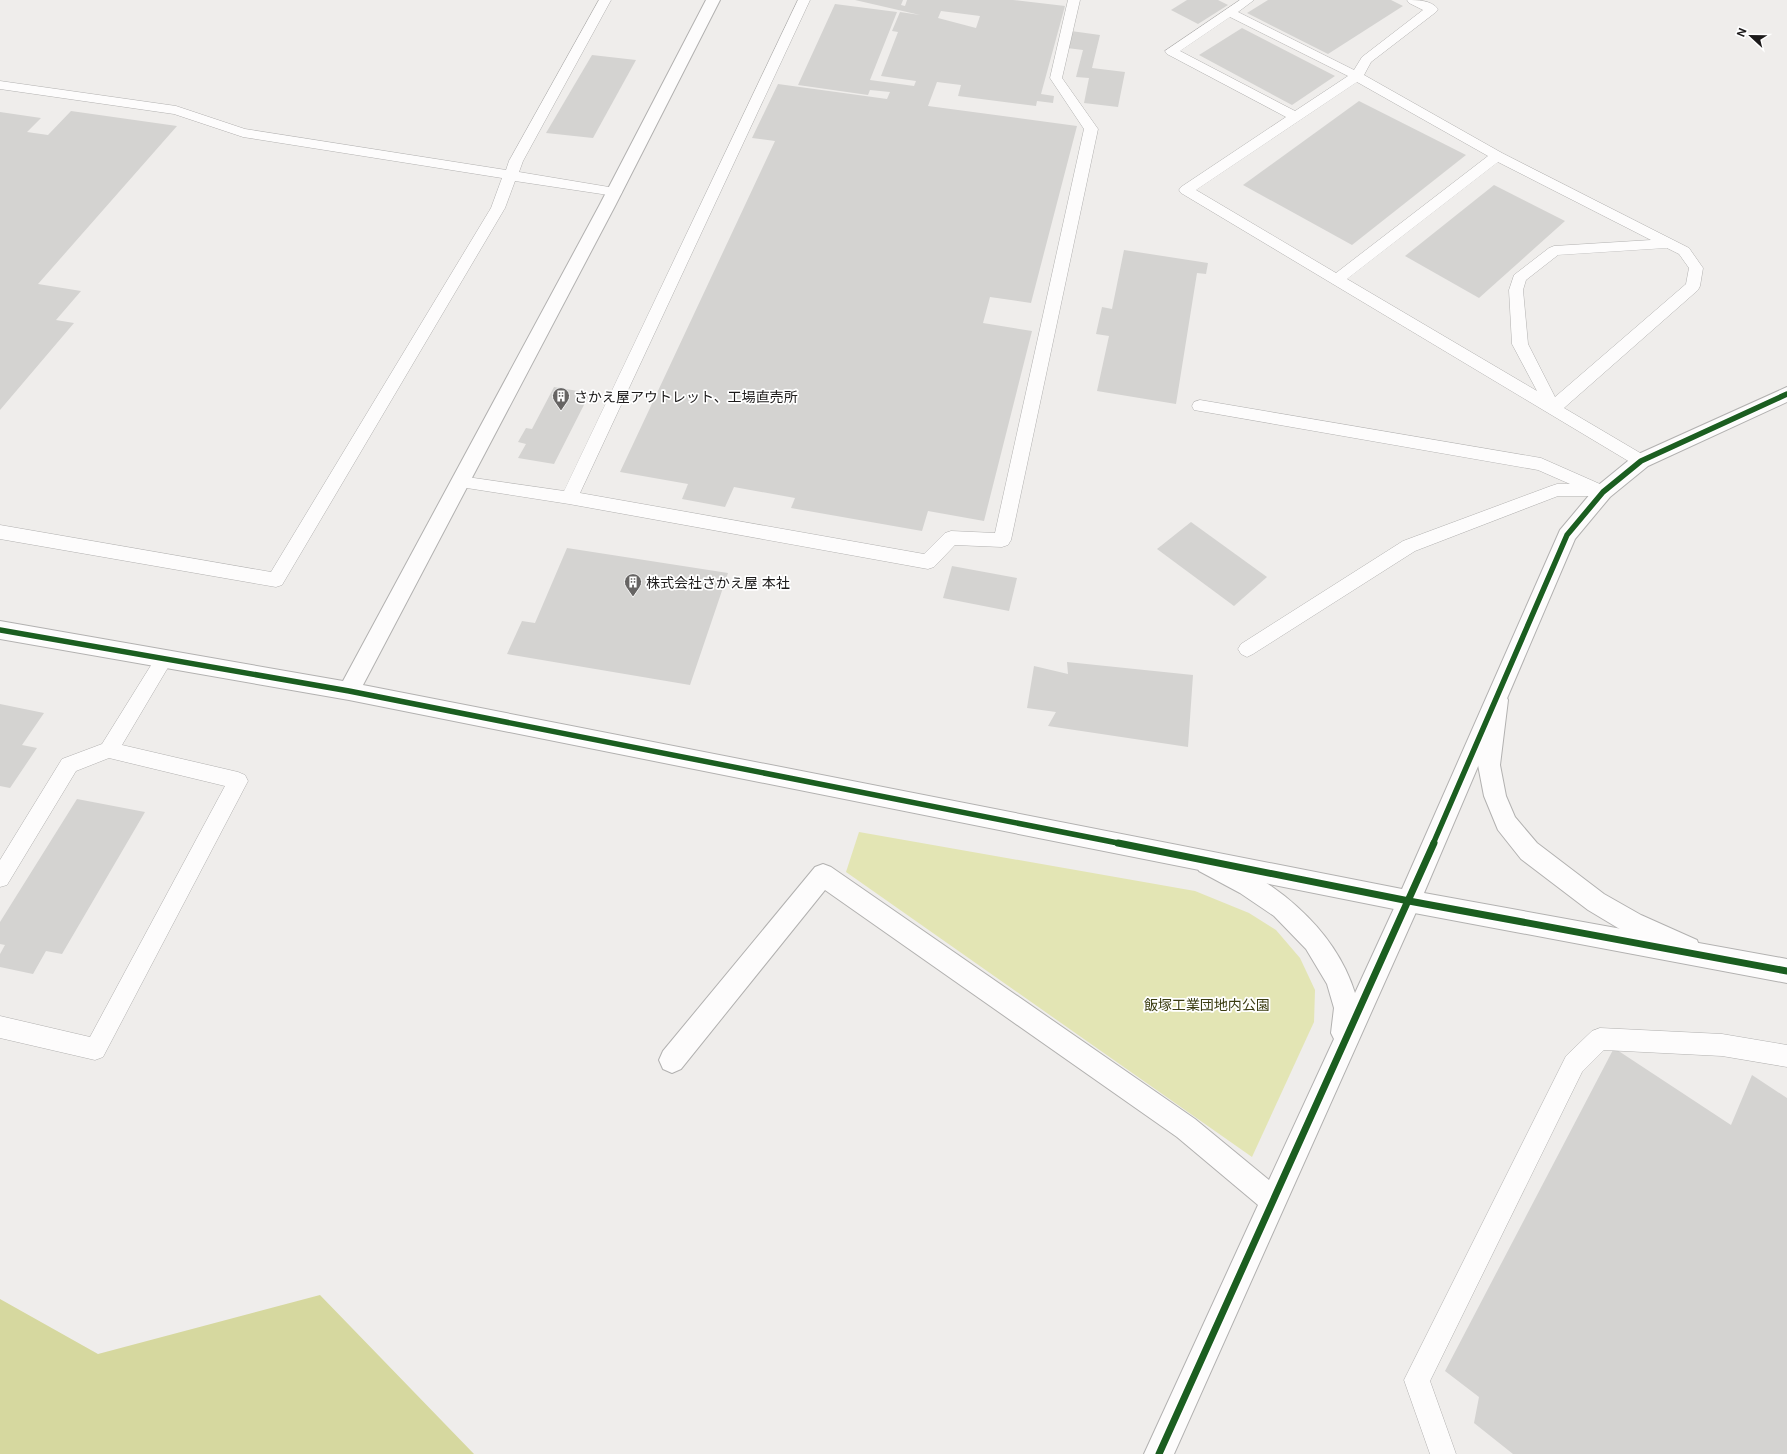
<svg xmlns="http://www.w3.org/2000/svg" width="1787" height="1454" font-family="Inter,'Noto Sans JP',sans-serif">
	<rect width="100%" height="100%" fill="#efedeb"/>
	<polygon fill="#e3e5b4" points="859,832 1195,891 1249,913 1276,930 1300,958 1315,990 1314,1022 1252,1157 846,872"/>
	<polygon fill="#d6d89f" points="320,1295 474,1454 0,1454 0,1299 98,1354"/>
	<g fill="#d4d3d1" fill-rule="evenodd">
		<path d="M 855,0 L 903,0 L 901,5 L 905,6 L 907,0 L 1013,0 L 1065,6 L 1041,94 L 1054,96 L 1053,103 L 1037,101 L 1036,106 L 958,96 L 961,85 L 937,82 L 928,106 L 1077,126 L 1031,303 L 990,297 L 983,323 L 1032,331 L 984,521 L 928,511 L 922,531 L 791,508 L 795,498 L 734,487 L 725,507 L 682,499 L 688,484 L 620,472 L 775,141 L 752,138 L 778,84 L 887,99 L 890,92 L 870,90 L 868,95 L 798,85 L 835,4 L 897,12 L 870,80 L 914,86 L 916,81 L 881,76 L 898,32 L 892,31 L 900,12 L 920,15 ZM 941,11 L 980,16 L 976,28 L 938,18 Z"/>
		<polygon points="1187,0 1218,0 1228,5 1198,24 1171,10"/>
		<polygon points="1268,0 1391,0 1403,6 1328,54 1247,13"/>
		<polygon points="1242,28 1335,76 1292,105 1199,55"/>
		<polygon points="1071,31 1100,35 1092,68 1125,72 1118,107 1084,103 1089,78 1076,77 1083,50 1067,48"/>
		<polygon points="592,55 636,60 593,138 546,133"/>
		<polygon points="1359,101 1466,155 1352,245 1243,185"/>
		<polygon points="71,111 177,126 38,284 81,291 56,320 74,323 0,410 0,112 41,118 27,132 48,135"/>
		<polygon points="1494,185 1565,221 1479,298 1405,256"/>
		<polygon points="1124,250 1208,263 1206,274 1197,273 1176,404 1097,391 1109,336 1096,334 1102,307 1112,309"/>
		<polygon points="554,387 590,393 554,464 518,458 526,444 518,442 526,428 532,429"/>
		<polygon points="1191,522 1267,577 1234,606 1157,549"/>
		<polygon points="567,548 728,573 690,685 507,654 522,621 535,623"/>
		<polygon points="952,566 1017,578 1009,611 943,598"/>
		<polygon points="1067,662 1193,675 1188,747 1048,726 1056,712 1027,708 1034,666 1068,674"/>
		<polygon points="0,704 44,713 22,745 37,748 10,788 0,786"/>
		<polygon points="77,799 145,812 62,954 46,951 33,974 0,967 0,954 5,945 0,944 0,922"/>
		<polygon points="1614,1048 1731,1125 1752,1075 1787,1098 1787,1454 1513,1454 1474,1423 1479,1397 1445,1371"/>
	</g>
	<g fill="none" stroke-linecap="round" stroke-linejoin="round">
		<g stroke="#b2b1b0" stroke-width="1">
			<g id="lane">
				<polygon points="599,0 611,0 523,161 519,172 615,188 620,189 622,192 620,195 615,196 515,181 505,208 282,585 276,587 0,539 0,525 271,572 491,208 502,178 243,137 174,114 0,89 0,81 176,106 245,129 506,170 509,161"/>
				<polygon points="798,0 810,0 580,493 924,554 945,533 951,531 995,533 1084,129 1050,78 1068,0 1080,0 1062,78 1098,129 1011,540 1008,545 1002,547 955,545 934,567 928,569 569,504 454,486 452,482 454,478 460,476 564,491"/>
				<path d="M 1240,0 L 1254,0 L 1238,12 L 1354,70 L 1362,57 L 1423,10 L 1409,3 L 1407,0 C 1418,0 1431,0 1438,9 L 1436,12 L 1371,62 L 1364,75 L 1502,153 L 1689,248 L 1703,268 L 1700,286 L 1698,290 L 1564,408 L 1647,457 L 1649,461 L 1647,465 L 1641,467 L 1635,465 L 1181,193 L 1179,190 L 1181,187 L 1286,117 L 1167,54 L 1165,51 ZM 1230,17 L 1348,76 L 1295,111 L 1180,51 ZM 1357,82 L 1488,156 L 1336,273 L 1196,190 ZM 1498,162 L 1651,240 L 1554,246 L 1549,248 L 1514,275 L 1509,290 L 1512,344 L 1537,391 L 1347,279 ZM 1667,248 L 1679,254 L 1689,268 L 1686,284 L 1555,397 L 1528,344 L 1523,290 L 1526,280 L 1558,255 Z"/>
				<polygon points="1200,400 1541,458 1609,488 1611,492 1609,496 1603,498 1597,496 1558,496 1415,551 1253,654 1247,657 1241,654 1238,649 1241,644 1403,541 1551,486 1557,484 1570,484 1538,470 1194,410 1192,406 1194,402"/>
				<polygon points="164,651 170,654 173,659 122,745 238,772 245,775 248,781 103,1057 95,1060 0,1038 0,1016 90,1037 225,786 109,758 76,771 7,885 0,887 0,860 62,759 102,744 158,654"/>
				<polygon points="1600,1028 1722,1034 1787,1045 1787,1067 1722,1056 1604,1050 1582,1072 1430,1381 1456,1454 1430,1454 1404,1380 1566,1056 1592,1031"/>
			</g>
		</g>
		<g stroke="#b2b1b0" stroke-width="2">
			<g id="street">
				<polygon points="1497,691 1505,694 1508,700 1500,765 1506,796 1515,817 1537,843 1604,894 1641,915 1697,940 1700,948 1697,956 1688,960 1679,956 1623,931 1588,910 1521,859 1498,830 1484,796 1478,765 1486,700 1489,694"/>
				<path d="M 1207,852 C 1271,877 1334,926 1355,993 L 1401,893 L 1409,890 L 1417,893 L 1421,901 L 1174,1454 L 1144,1454 L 1258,1205 L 1177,1137 L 825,890 L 681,1069 L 672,1073 L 663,1069 L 659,1060 L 663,1051 L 815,867 L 823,864 L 831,867 L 1195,1119 L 1269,1180 L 1334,1039 L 1331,1033 L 1334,1008 L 1327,984 L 1306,949 L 1274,916 L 1240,893 L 1199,871 L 1195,863 L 1199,855 Z"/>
			</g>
		</g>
		<g stroke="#b2b1b0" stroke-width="2">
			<polygon id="secondary" points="706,0 720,0 615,206 363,685 1402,889 1560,530 1596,487 1634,456 1787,387 1787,402 1648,466 1610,497 1575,539 1424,893 1787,959 1787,983 1409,912 349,700 0,639 0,621 343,681 599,206"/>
		</g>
		<use href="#lane" fill="#fdfcfc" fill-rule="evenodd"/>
		<use href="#street" fill="#fdfcfc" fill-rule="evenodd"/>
		<use href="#secondary" fill="#fdfcfc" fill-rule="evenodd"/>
		<g stroke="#fff" stroke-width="8">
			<g id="cycleway-far1">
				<polyline points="0,630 349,691 1123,844"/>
				<polyline points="1433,844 1567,535 1603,492 1641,461 1787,394"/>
			</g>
		</g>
		<g stroke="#fff" stroke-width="10">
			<g id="cycleway">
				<polyline points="1118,843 1409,901 1787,971"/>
				<polyline points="1159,1454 1434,843"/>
			</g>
		</g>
		<use href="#cycleway-far1" stroke="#1b5e20" stroke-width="5.5"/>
		<use href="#cycleway" stroke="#1b5e20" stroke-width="7"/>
	</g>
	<defs>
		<g id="building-pin" transform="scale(0.9)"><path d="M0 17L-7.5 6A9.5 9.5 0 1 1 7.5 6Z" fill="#666463" stroke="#fff"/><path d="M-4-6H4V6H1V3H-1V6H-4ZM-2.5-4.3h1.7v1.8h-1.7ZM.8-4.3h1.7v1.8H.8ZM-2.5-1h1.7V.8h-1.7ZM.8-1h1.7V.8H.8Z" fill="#fff"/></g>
	</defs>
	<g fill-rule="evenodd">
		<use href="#building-pin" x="561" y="396"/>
		<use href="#building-pin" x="633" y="582"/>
	</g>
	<g text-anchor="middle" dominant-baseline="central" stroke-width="3.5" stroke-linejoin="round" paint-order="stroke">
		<g font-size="14" fill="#1c1a1a" stroke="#fff" text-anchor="start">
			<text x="574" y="396">さかえ屋アウトレット、工場直売所</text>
			<text x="646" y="582">株式会社さかえ屋 本社</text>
		</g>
		<g font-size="14" fill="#3a3c11" stroke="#fff">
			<text x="1207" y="1004">飯塚工業団地内公園</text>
		</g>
	</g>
	<g transform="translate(1751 36) rotate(292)" stroke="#ffffff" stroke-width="3" paint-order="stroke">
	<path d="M0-3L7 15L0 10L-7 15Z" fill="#1c1a1a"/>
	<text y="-6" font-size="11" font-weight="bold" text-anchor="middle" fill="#1c1a1a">N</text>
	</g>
</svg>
